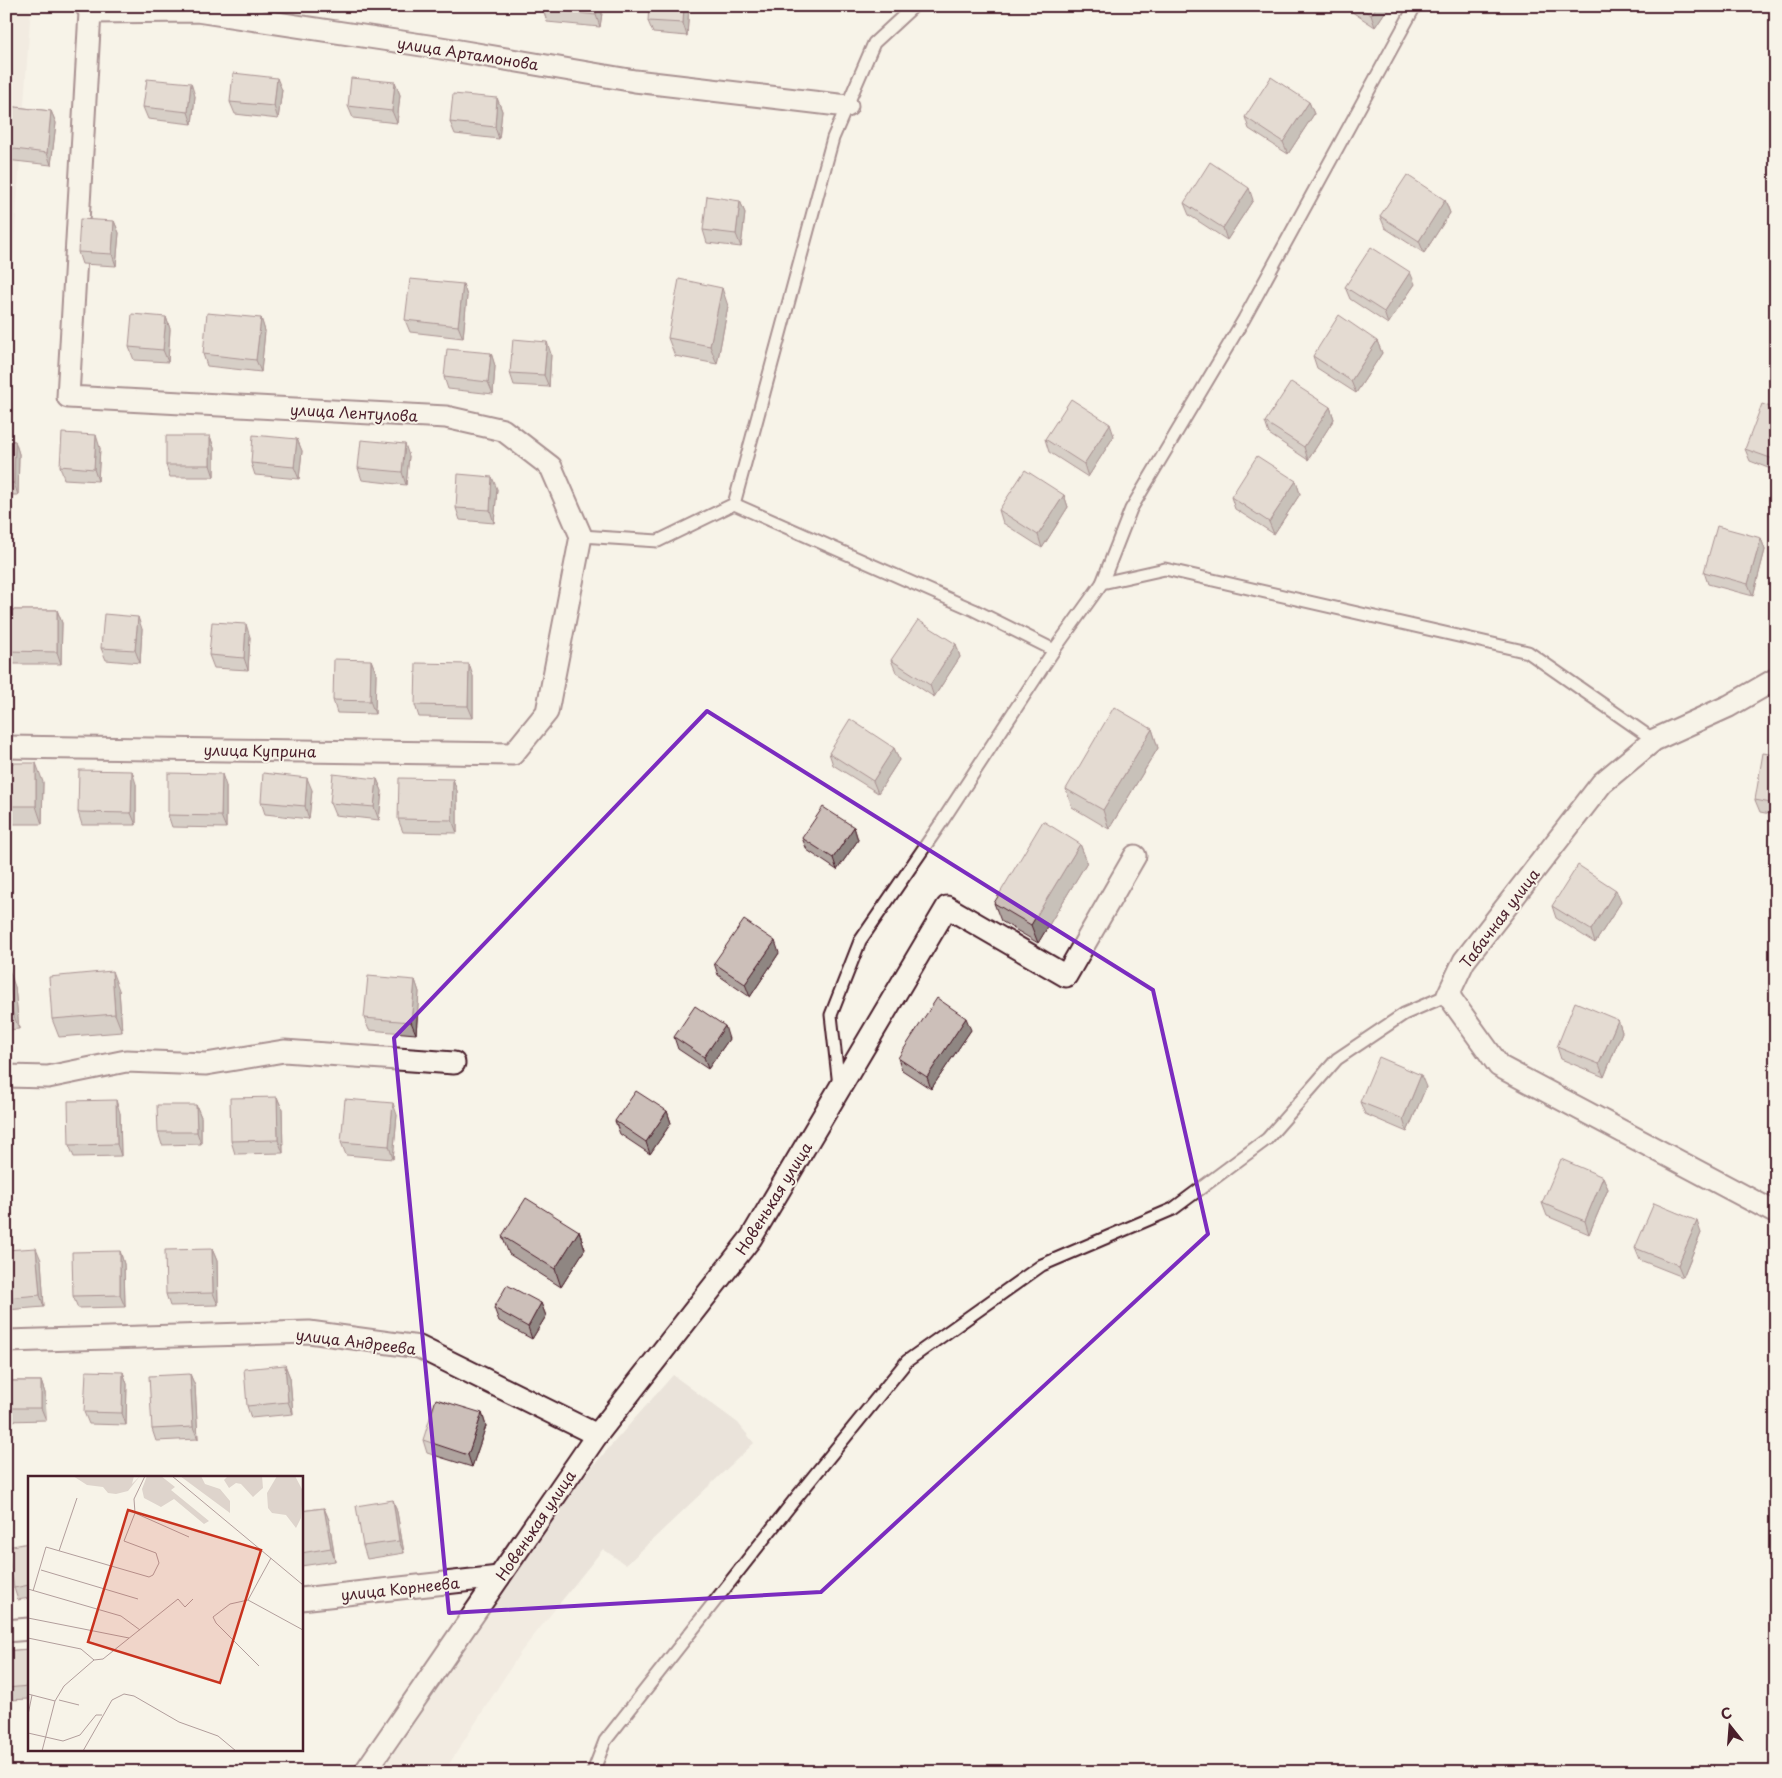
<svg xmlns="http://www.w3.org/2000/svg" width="1782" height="1778" font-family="'Playpen Sans',sans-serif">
	<rect width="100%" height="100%" fill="#f7f3e8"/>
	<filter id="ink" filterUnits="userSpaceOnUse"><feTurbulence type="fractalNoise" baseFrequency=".02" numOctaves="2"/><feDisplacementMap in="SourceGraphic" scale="10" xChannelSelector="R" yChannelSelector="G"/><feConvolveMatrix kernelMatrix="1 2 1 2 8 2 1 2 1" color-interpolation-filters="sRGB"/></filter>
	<g filter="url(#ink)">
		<g fill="#eae3da">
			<polygon points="6,6 31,6 6,356"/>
			<polygon points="673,1375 738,1423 754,1443 626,1565 603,1549 520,1653 444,1772 358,1772 457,1621"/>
		</g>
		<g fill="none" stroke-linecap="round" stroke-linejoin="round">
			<g stroke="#4a1f2b" stroke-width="15">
				<g id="service">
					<polyline points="734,504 974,610 1054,650"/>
					<polyline points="581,536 658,541 734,504 833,138 874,43 914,6"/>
					<polyline points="1102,583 1131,509 1244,319 1415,6"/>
					<polyline points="839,1086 831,1015 860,941 941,823 1054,650 1102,583 1165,569 1528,652 1654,740"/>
					<polyline points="593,1772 605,1741 796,1498 907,1361 1042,1265 1173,1209 1267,1139 1337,1059 1404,1014 1448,995"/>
				</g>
			</g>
			<g stroke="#4a1f2b" stroke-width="25">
				<g id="minor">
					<polyline points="90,12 197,11 435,47 635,81 847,106"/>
					<polyline points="1776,679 1729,706 1654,740 1602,783 1464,961 1448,995 1499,1066 1776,1213"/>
					<polyline points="6,747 513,754 547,712 581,536 551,467 503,430 446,417 68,397 90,12 86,6"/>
					<polyline points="6,1076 48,1077 126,1061 206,1064 284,1051 454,1063"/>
					<polyline points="6,1341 309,1332 419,1347 597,1435"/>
					<polyline points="301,1599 499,1577"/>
					<polyline points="6,1631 29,1629"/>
					<polyline points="365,1772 597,1435 751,1238 947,907 1066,976 1135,856"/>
				</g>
			</g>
			<use href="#service" stroke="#f7f3e8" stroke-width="11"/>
			<use href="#minor" stroke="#f7f3e8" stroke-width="21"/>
		</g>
		<g fill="#afa49f" stroke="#4a1f2b">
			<polygon points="543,6 603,6 600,27 547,22 543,9"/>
			<polygon points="689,6 687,36 653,33 648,21"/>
			<polygon points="1343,6 1389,6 1375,27"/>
			<polygon points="395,82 400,95 397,123 353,118 348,106"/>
			<polygon points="282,90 278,119 235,114 230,102"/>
			<polygon points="195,96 192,124 148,119 143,107"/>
			<polygon points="497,98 502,111 499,139 455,134 450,122"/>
			<polygon points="1309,102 1314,114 1288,154 1249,129 1245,117"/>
			<polygon points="6,106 51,111 56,123 51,165 6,160"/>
			<polygon points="1253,200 1227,240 1189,215 1184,203"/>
			<polygon points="1445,200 1450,213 1424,253 1385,228 1380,216"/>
			<polygon points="740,201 745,213 741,247 707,243 703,230"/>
			<polygon points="114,221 119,233 116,266 82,264 78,252"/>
			<polygon points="463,284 467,296 463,338 410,332 405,320"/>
			<polygon points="1415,284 1388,324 1350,299 1345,287"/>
			<polygon points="728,306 717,364 675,356 668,338"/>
			<polygon points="166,317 170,329 168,362 134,360 129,347"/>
			<polygon points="261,318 265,331 261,372 207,366 203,354"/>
			<polygon points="1377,341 1382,353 1356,393 1317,368 1313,356"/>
			<polygon points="491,353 495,366 493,394 448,389 444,377"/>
			<polygon points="551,354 549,387 514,385 510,373"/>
			<polygon points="1776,367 1776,386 1773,378"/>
			<polygon points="1330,407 1334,419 1308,460 1269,434 1265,422"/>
			<polygon points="1776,409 1776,471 1750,461 1745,449"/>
			<polygon points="210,436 214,448 214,477 170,477 166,465"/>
			<polygon points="1114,436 1088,477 1049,452 1045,439"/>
			<polygon points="297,439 302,451 299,479 255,475 251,463"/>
			<polygon points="6,441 15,441 19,454 18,495 6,495"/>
			<polygon points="100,448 98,481 64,479 60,466"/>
			<polygon points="409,456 406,485 362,480 358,468"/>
			<polygon points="1296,481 1300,494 1274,534 1235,509 1231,497"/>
			<polygon points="497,489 494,523 460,520 456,508"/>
			<polygon points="1064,495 1068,507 1042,548 1003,523 999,510"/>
			<polygon points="1761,538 1765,550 1753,596 1708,584 1704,572"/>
			<polygon points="6,610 57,610 62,623 61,664 8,664 6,660"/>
			<polygon points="142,629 140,663 106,660 101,648"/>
			<polygon points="250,637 248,670 214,668 209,655"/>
			<polygon points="956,644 960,657 934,697 896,672 891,660"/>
			<polygon points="371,660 376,673 375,714 337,713 333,700"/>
			<polygon points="473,676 473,718 419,717 415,705"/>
			<polygon points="1152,729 1158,748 1109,829 1072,807 1066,789"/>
			<polygon points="894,748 899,760 878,793 833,765 829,753"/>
			<polygon points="1776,755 1776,815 1760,812 1755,800"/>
			<polygon points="6,763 43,782 42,824 6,824"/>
			<polygon points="377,779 382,791 379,820 335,815 330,803"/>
			<polygon points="453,779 457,791 457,833 403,832 398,819"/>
			<polygon points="136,784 136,825 82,825 78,812"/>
			<polygon points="226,786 226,828 172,827 168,815"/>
			<polygon points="312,790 309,819 265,814 261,802"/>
			<polygon points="854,827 858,840 837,870 807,850 802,838"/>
			<polygon points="1080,844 1087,862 1038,943 1001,921 994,903"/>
			<polygon points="1621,902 1595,943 1556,918 1552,906"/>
			<polygon points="779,953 750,997 718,975 714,963"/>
			<polygon points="6,969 15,987 19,1029 6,1030"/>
			<polygon points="415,980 419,992 416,1034 369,1030 364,1018"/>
			<polygon points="119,990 122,1032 59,1037 52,1019"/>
			<polygon points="1618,1020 1622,1032 1604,1077 1561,1059 1557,1047"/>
			<polygon points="971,1030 931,1089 902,1070 898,1058"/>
			<polygon points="674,1037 729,1039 708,1069 678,1049"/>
			<polygon points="1426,1087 1407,1132 1365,1114 1360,1102"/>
			<polygon points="277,1097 282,1109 283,1153 235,1154 231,1141"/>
			<polygon points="196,1105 201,1117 201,1144 162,1145 158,1132"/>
			<polygon points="667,1111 671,1123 650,1154 620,1134 615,1121"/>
			<polygon points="120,1113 121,1156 74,1157 69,1145"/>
			<polygon points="397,1115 393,1159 346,1155 341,1142"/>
			<polygon points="1603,1177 1608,1189 1589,1234 1547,1216 1542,1203"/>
			<polygon points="579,1231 585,1249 561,1287 509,1254 502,1236"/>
			<polygon points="1701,1233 1683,1277 1640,1260 1635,1248"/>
			<polygon points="212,1249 217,1261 218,1305 170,1306 166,1294"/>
			<polygon points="6,1250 41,1260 44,1307 6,1310"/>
			<polygon points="120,1251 124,1264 125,1307 78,1308 73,1296"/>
			<polygon points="541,1303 546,1316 532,1339 499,1321 494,1308"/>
			<polygon points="285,1365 290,1378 293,1414 251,1418 247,1406"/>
			<polygon points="123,1372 127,1384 126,1425 89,1424 84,1412"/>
			<polygon points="190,1374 195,1386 198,1439 156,1441 152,1429"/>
			<polygon points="6,1381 41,1381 45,1393 46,1420 7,1421 6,1418"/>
			<polygon points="482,1413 486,1426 472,1467 427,1453 423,1440"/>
			<polygon points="393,1500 397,1512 404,1553 367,1559 363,1546"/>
			<polygon points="324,1508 329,1520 335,1561 301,1566 301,1511"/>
			<polygon points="29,1543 29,1598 18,1600 14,1588"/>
			<polygon points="29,1649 29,1699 10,1700 6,1689 6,1651"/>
		</g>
		<g fill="#8f8682" stroke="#4a1f2b">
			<polygon points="597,6 603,6 600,27 596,15"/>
			<polygon points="684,6 689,6 687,36 683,23"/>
			<polygon points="1377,6 1389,6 1375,27 1371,15"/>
			<polygon points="277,78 282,90 278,119 274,106"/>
			<polygon points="395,82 400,95 397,123 392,111"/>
			<polygon points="191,83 195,96 192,124 188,112"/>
			<polygon points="497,98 502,111 499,139 495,127"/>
			<polygon points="1309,102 1314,114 1288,154 1283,142"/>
			<polygon points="51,111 56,123 51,165 47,153"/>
			<polygon points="1249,188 1253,200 1227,240 1223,228"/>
			<polygon points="1445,200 1450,213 1424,253 1419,241"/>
			<polygon points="740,201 745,213 741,247 736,234"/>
			<polygon points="114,221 119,233 116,266 112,254"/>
			<polygon points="1410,272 1415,284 1388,324 1384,312"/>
			<polygon points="463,284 467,296 463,338 458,326"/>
			<polygon points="722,288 728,306 717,364 710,346"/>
			<polygon points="166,317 170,329 168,362 163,350"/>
			<polygon points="261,318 265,331 261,372 256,360"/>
			<polygon points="1377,341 1382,353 1356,393 1351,381"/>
			<polygon points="547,342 551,354 549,387 544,375"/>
			<polygon points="491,353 495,366 493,394 488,382"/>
			<polygon points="1330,407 1334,419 1308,460 1304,447"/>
			<polygon points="1110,424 1114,436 1088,477 1084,464"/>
			<polygon points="96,435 100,448 98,481 94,469"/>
			<polygon points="210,436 214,448 214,477 210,465"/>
			<polygon points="297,439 302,451 299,479 294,467"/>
			<polygon points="15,441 19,454 18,495 14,483"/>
			<polygon points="405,444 409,456 406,485 402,472"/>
			<polygon points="492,477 497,489 494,523 490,510"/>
			<polygon points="1296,481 1300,494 1274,534 1269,522"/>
			<polygon points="1064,495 1068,507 1042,548 1038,535"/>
			<polygon points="1761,538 1765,550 1753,596 1748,584"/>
			<polygon points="57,610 62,623 61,664 57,652"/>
			<polygon points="138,617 142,629 140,663 135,650"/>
			<polygon points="246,624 250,637 248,670 244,658"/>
			<polygon points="956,644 960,657 934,697 930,685"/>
			<polygon points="371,660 376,673 375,714 370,701"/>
			<polygon points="469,664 473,676 473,718 468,706"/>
			<polygon points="1152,729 1158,748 1109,829 1103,810"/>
			<polygon points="894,748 899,760 878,793 873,781"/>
			<polygon points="36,763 43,782 42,824 36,806"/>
			<polygon points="132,771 136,784 136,825 131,813"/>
			<polygon points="222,774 226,786 226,828 221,816"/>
			<polygon points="307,778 312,790 309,819 305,806"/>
			<polygon points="377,779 382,791 379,820 374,807"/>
			<polygon points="453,779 457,791 457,833 452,820"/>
			<polygon points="854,827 858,840 837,870 833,858"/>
			<polygon points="1080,844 1087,862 1038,943 1031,925"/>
			<polygon points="1616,890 1621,902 1595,943 1591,930"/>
			<polygon points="775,941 779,953 750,997 745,984"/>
			<polygon points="9,969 15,987 19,1029 12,1011"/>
			<polygon points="112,971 119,990 122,1032 115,1014"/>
			<polygon points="415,980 419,992 416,1034 411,1022"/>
			<polygon points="966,1018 971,1030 931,1089 927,1077"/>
			<polygon points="1618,1020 1622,1032 1604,1077 1599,1064"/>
			<polygon points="725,1026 729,1039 708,1069 704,1057"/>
			<polygon points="1421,1075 1426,1087 1407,1132 1403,1119"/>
			<polygon points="277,1097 282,1109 283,1153 278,1140"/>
			<polygon points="116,1100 120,1113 121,1156 117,1144"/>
			<polygon points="393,1103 397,1115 393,1159 389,1146"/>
			<polygon points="196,1105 201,1117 201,1144 197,1132"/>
			<polygon points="667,1111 671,1123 650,1154 646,1142"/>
			<polygon points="1603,1177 1608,1189 1589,1234 1585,1221"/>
			<polygon points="1697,1221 1701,1233 1683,1277 1678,1265"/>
			<polygon points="579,1231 585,1249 561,1287 555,1269"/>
			<polygon points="36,1248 41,1260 44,1307 40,1295"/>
			<polygon points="212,1249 217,1261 218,1305 213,1293"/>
			<polygon points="120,1251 124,1264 125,1307 120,1295"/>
			<polygon points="541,1303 546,1316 532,1339 528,1327"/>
			<polygon points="285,1365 290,1378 293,1414 288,1402"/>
			<polygon points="123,1372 127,1384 126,1425 122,1413"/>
			<polygon points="190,1374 195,1386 198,1439 193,1427"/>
			<polygon points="41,1381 45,1393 46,1420 41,1408"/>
			<polygon points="482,1413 486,1426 472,1467 468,1455"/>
			<polygon points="393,1500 397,1512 404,1553 399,1541"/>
			<polygon points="324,1508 329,1520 335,1561 331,1548"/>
		</g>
		<g fill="#ccbfb9" stroke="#4a1f2b">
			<polygon points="543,6 597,6 596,15 543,9"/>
			<polygon points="649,6 684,6 683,23 648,21"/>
			<polygon points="1358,6 1377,6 1371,15"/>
			<polygon points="233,73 277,78 274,106 230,102"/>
			<polygon points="1271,77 1309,102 1283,142 1245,117"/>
			<polygon points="351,78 395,82 392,111 348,106"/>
			<polygon points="147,79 191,83 188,112 143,107"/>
			<polygon points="453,94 497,98 495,127 450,122"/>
			<polygon points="6,106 51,111 47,153 6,148"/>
			<polygon points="1210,162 1249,188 1223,228 1184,203"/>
			<polygon points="1407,175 1445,200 1419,241 1380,216"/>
			<polygon points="707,196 740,201 736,234 703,230"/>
			<polygon points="80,219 114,221 112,254 78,252"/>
			<polygon points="1371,247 1410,272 1384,312 1345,287"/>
			<polygon points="410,279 463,284 458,326 405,320"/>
			<polygon points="679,279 722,288 710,346 668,338"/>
			<polygon points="207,313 261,318 256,360 203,354"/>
			<polygon points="132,314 166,317 163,350 129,347"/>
			<polygon points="1339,315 1377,341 1351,381 1313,356"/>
			<polygon points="513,339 547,342 544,375 510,373"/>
			<polygon points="447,349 491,353 488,382 444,377"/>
			<polygon points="1776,367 1776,379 1773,378"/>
			<polygon points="1291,382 1330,407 1304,447 1265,422"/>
			<polygon points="1071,399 1110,424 1084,464 1045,439"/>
			<polygon points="1762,404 1776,409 1776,460 1745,449"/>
			<polygon points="62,433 96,435 94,469 60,466"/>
			<polygon points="253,435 297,439 294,467 251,463"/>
			<rect x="166" y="436" width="44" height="29"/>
			<polygon points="361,440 405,444 402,472 358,468"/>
			<polygon points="6,441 15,441 14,483 6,483"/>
			<polygon points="1257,456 1296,481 1269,522 1231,497"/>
			<polygon points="1025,470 1064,495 1038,535 999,510"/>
			<polygon points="458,474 492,477 490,510 456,508"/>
			<polygon points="1717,526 1761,538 1748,584 1704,572"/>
			<polygon points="6,610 57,610 57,652 6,651"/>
			<polygon points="104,614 138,617 135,650 101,648"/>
			<polygon points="918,620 956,644 930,685 891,660"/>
			<polygon points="212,622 246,624 244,658 209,655"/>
			<polygon points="334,659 371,660 370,701 333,700"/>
			<polygon points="416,663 469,664 468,706 415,705"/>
			<polygon points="1114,707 1152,729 1103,810 1066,789"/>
			<polygon points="850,719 894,748 873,781 829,753"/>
			<polygon points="1763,753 1776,755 1776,804 1755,800"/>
			<rect x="6" y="763" width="30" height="43"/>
			<polygon points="79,770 132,771 131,813 78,812"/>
			<polygon points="168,773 222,774 221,816 168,815"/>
			<polygon points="263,773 307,778 305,806 261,802"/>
			<polygon points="333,774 377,779 374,807 330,803"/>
			<polygon points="399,778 453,779 452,820 398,819"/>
			<polygon points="823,807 854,827 833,858 802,838"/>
			<polygon points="1043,821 1080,844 1031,925 994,903"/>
			<polygon points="1578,865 1616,890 1591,930 1552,906"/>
			<polygon points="744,920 775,941 745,984 714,963"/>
			<polygon points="6,969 9,969 12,1011 6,1012"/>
			<polygon points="112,971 115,1014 52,1019 49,977"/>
			<polygon points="368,976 415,980 411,1022 364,1018"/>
			<polygon points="937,998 966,1018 927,1077 898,1058"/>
			<polygon points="1575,1002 1618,1020 1599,1064 1557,1047"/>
			<polygon points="695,1006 725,1026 704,1057 674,1037"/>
			<polygon points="1379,1057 1421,1075 1403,1119 1360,1102"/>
			<polygon points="636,1091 667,1111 646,1142 615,1121"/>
			<polygon points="277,1097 278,1140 231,1141 230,1098"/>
			<polygon points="345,1099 393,1103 389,1146 341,1142"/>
			<polygon points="116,1100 117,1144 69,1145 68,1101"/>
			<polygon points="157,1105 196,1105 197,1132 158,1132"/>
			<polygon points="1561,1159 1603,1177 1585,1221 1542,1203"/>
			<polygon points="526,1198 579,1231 555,1269 502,1236"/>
			<polygon points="1654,1203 1697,1221 1678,1265 1635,1248"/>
			<polygon points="36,1248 40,1295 6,1298 6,1250"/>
			<polygon points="212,1249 213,1293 166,1294 165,1250"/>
			<polygon points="120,1251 120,1295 73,1296 72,1252"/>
			<polygon points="507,1285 541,1303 528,1327 494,1308"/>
			<polygon points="285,1365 288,1402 247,1406 244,1369"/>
			<polygon points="86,1371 123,1372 122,1413 84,1412"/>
			<polygon points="190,1374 193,1427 152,1429 149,1376"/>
			<rect x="6" y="1381" width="35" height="27"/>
			<polygon points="436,1399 482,1413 468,1455 423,1440"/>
			<polygon points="393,1500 399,1541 363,1546 356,1506"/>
			<polygon points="324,1508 331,1548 301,1553 301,1511"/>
			<polygon points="29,1543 29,1585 14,1588 7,1547"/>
			<polygon points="29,1649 29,1686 6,1688 6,1651"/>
		</g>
	</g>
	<path d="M0 0H1782V1778H0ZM 707,711 L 1153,990 L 1208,1234 L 821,1592 L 449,1613 L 394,1038 Z" fill="#f7f3e8" fill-opacity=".55" fill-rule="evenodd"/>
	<path fill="none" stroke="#7b2cbf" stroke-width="4" stroke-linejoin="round" d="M 707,711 L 1153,990 L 1208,1234 L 821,1592 L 449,1613 L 394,1038 Z"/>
	<g text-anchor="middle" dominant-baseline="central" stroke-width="4" stroke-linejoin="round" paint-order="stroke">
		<g font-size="15" fill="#4a1f2b" stroke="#f7f3e8">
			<text transform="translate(468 53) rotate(9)">улица Артамонова</text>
			<text transform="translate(354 412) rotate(3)">улица Лентулова</text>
			<text transform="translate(260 750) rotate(1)">улица Куприна</text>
			<text transform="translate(1499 918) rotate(-53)">Табачная улица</text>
			<text transform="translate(773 1198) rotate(-58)">Новенькая улица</text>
			<text transform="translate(356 1341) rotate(7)">улица Андреева</text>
			<text transform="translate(535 1525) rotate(-56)">Новенькая улица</text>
			<text transform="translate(400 1588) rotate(-6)">улица Корнеева</text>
		</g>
	</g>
	<g transform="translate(28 1476)">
		<rect width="275" height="275" fill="#f7f3e8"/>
		<path d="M 45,0 L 106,0 L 104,8 L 112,0 L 100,15 L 88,18 L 80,17 L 75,11 L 59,9 ZM 119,0 L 133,0 L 147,11 L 143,14 L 181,45 L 176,48 L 146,23 L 133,31 L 116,22 L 114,13 ZM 152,0 L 173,0 L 177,8 L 192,13 L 202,25 L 202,37 ZM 200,0 L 234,0 L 235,12 L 225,21 L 213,8 L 208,7 L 201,12 L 196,4 ZM 249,0 L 267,0 L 275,15 L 273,42 L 268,52 L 258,39 L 244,37 L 240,32 L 239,17 Z" fill="#ded4cc"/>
		<path fill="none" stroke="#b29e9c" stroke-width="1" d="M 144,0 L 275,109M 107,37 L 161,61M 31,75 L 49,22M 243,82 L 220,124 L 275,154M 13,94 L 110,123M 0,113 L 93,140 L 112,154M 5,115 L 18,71 L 121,101 L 125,99 L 131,87 L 128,77 L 96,65 L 107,37 L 106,23 L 117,0M 220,124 L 202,128 L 185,141 L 188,147 L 231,190M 0,142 L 101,162M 0,162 L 53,173 L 66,184M 66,184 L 75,183 L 150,123 L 157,131 L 165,123M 0,218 L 27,225M 31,224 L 51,229M 0,239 L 4,219M 0,257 L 35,265 L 52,259 L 68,239 L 74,239M 14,275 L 27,225 L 36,210 L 66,184M 55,275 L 84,224 L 96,218 L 106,220 L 151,246 L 190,260 L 208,275"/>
		<path fill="#c8321e" fill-opacity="0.15" stroke="#c8321e" stroke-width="2.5" d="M 100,34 L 233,74 L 192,207 L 60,166 Z"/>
		<rect width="275" height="275" fill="none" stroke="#4a1f2b" stroke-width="2.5"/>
	</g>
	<rect width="1782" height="1778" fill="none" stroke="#f7f3e8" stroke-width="25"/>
	<rect x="12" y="12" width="1757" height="1753" fill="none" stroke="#4a1f2b" stroke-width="2" filter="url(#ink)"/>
	<g transform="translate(1730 1726) rotate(343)" stroke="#f7f3e8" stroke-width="4" paint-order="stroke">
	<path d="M0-4L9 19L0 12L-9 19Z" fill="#4a1f2b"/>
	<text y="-8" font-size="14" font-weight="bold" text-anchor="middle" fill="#4a1f2b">С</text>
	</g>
</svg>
